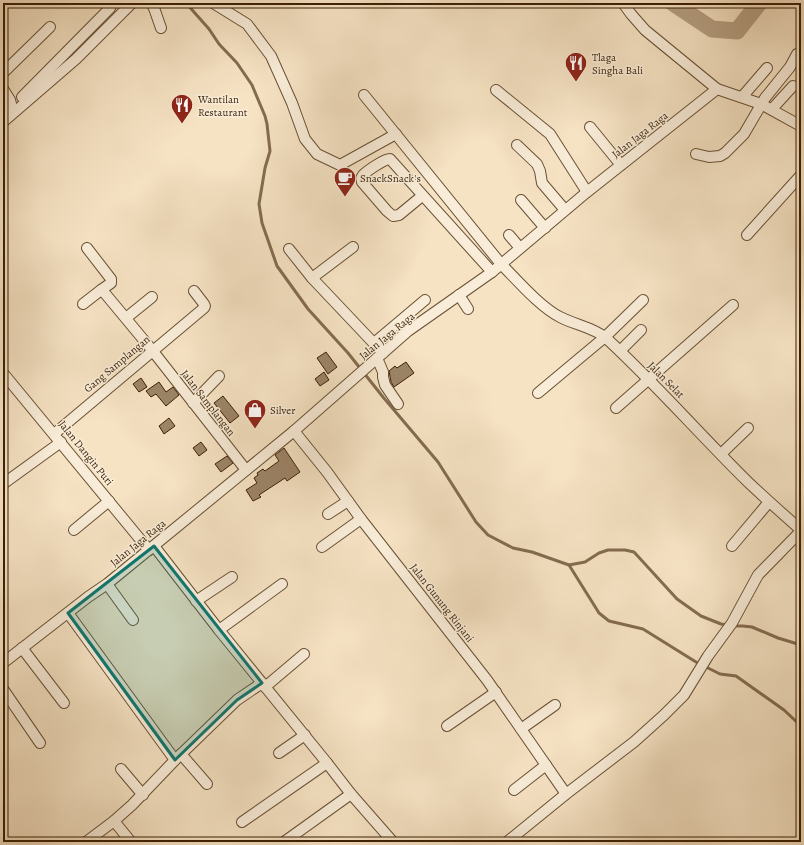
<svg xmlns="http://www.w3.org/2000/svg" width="804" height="845" font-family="Alegreya,serif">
	<rect width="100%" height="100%" fill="#f6e3c4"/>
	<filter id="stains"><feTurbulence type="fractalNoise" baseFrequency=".005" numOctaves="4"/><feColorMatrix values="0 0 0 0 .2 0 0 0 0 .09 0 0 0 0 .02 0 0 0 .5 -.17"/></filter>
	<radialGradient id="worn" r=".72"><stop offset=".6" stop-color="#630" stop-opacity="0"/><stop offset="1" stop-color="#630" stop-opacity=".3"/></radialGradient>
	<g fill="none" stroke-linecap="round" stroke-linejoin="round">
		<g stroke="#846c50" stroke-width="3">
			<polyline points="186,3 209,29 219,44 237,63 252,85 265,116 267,124 270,151 265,168 259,204 262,223 277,266 308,309 348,353 383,397 438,462 476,522 488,535 513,548 532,552 569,565 585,562 599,553 608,550 625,550 634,552 677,599 701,616 721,624 728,625"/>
			<polyline points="569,565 599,613 609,621 643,629 696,662 720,674 736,676 784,710 801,726"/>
			<polyline points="733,626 743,626 752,627 778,638 801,645"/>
		</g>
		<polyline stroke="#b6a083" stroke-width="17" points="673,3 712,29 737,31 759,3"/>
	</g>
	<g fill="#9c8568" stroke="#3a1f04">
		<polygon points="326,352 337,367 328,374 317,358"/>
		<polygon points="406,362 414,373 394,387 391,382 389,371 395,366 397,368"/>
		<polygon points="324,372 329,380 320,386 315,379"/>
		<polygon points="141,378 147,387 139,392 133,384"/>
		<polygon points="159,382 166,392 173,387 179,395 166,406 156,394 151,397 146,391"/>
		<polygon points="223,396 239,416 230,423 214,403"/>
		<polygon points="169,418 175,426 164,434 159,426"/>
		<polygon points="201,442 207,450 199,456 193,448"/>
		<polygon points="284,448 300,472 287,481 285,478 259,495 261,497 253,501 246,490 257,483 254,478 258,475 257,473 263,469 265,471 279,461 275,455"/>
		<polygon points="227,456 233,463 221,472 215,464"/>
	</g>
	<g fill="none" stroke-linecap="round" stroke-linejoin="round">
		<g stroke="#695034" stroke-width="12">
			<g id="minor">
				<polyline points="151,3 154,8 161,28"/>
				<polyline points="213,3 247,24 271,56 292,103 305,139 317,154 340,165 396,134"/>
				<polyline points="623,3 631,14 645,30 717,89"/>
				<polyline points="3,73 50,27"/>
				<polyline points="3,89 10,100 13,112"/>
				<polyline points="496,90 550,134 587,192"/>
				<path d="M 364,95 L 501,264 C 517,280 540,307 560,317 C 575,325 593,327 606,338 C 656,384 701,436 749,483 C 766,499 784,515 801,530"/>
				<polyline points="22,97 110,8 112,3"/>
				<polyline points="742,97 767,68"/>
				<polyline points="772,109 793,86"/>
				<polyline points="3,122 76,59 132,3"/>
				<polyline points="590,127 621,165"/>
				<polyline points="517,145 537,164 540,171 542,183 565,210"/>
				<polyline points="696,154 709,157 720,156 725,153 744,134 765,98 790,67 797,54"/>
				<path d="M 422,196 L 399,215 L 393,216 L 387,211 L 362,182 C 361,178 361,178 363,175 C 367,171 384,159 390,159 L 492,272"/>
				<polyline points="521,200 545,228"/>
				<polyline points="509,235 520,248"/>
				<polyline points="747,235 801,175"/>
				<polyline points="87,248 111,279 111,283 101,290"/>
				<polyline points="289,249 312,278 383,353"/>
				<polyline points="312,278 353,247"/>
				<polyline points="459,295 468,309"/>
				<polyline points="83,304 101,290 103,291 152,350 246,470"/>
				<polyline points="126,318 152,297"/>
				<polyline points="374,343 425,300"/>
				<polyline points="620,351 641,330"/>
				<polyline points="377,358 383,372 383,377 385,385 398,404"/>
				<polyline points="3,373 149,550"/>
				<polyline points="538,393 605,337 643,300"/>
				<polyline points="193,403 219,376"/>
				<polyline points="616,408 733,305"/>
				<polyline points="294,431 327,472 361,519 487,680 566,794"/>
				<polyline points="54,434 204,308 205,306 204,304 194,291"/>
				<polyline points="721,454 748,428"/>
				<polyline points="3,484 61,442"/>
				<polyline points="328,514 348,501"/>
				<polyline points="74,530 109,501"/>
				<polyline points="154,546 219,630 327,763 351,794 393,842"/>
				<polyline points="732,546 769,502"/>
				<polyline points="322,547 361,519"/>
				<polyline points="107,584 133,620"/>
				<polyline points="196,601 232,577"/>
				<polyline points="68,613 175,760"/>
				<polyline points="219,630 282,584"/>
				<polyline points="22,648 64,703"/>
				<polyline points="3,663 88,597 107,584 294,431 408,331 492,272 587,192 717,89 761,104 801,126"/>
				<polyline points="265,687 304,654"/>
				<polyline points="3,689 40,743"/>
				<polyline points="447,726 496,692"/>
				<polyline points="521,729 555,705"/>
				<polyline points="279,753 305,735"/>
				<polyline points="181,754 207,784"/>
				<polyline points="121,769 143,795"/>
				<polyline points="514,790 546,765"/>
				<polyline points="114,821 131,842"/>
				<polyline points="242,822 327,763"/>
				<polyline points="86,842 114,821 132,805 175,760 237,700 262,683"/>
				<polyline points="284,842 351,794"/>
				<polyline points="507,842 566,794 634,742 664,715 684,695 708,656 732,623 758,575 801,531"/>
			</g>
		</g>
		<use href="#minor" stroke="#f9edd9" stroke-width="10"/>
	</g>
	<path fill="#0f766e" fill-opacity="0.2" stroke="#0f766e" stroke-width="3" stroke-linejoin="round" d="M 154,546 L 262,683 L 237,700 L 175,760 L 68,613 Z"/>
	<defs>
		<g id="restaurant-pin" transform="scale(1.15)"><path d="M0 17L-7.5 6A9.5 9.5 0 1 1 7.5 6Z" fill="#8f2418" stroke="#f9edd9"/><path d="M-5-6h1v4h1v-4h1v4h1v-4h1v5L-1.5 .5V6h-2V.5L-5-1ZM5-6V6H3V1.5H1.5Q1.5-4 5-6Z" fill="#fff"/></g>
		<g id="cafe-pin" transform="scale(1.15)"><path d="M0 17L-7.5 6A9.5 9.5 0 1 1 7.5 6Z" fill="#8f2418" stroke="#f9edd9"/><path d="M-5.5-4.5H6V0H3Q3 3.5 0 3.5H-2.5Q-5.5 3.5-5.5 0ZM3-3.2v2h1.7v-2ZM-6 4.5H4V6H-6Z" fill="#fff"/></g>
		<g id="shop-pin" transform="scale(1.15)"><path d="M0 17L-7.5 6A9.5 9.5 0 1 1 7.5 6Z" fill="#8f2418" stroke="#f9edd9"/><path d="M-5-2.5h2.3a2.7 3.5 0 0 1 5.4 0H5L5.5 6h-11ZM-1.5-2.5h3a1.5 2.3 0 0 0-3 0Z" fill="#fff"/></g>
	</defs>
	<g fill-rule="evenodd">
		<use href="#restaurant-pin" x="576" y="63"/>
		<use href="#restaurant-pin" x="182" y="105"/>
		<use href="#cafe-pin" x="345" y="178"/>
		<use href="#shop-pin" x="255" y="410"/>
	</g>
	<g text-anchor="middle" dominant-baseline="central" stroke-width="3" stroke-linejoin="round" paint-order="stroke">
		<g font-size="11" fill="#3a1f04" stroke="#f9edd9" text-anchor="start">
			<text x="592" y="57">Tlaga<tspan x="592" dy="13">Singha Bali</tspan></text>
			<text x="198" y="99">Wantilan<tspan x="198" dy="13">Restaurant</tspan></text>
			<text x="360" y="178">SnackSnack's</text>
			<text x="270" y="410">Silver</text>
		</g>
		<g font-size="11" fill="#3a1f04" stroke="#f9edd9">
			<text transform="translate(640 135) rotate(-38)">Jalan Jaga Raga</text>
			<text transform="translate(387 336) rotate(-39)">Jalan Jaga Raga</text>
			<text transform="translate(117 364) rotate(-40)">Gang Samplangan</text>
			<text transform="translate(666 380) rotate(45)">Jalan Selat</text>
			<text transform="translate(208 403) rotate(52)">Jalan Samplangan</text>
			<text transform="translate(86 453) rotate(51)">Jalan Dangin Puri</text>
			<text transform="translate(138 543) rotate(-39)">Jalan Jaga Raga</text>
			<text transform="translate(442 603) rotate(52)">Jalan Gunung Rinjani</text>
		</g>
	</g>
	<rect width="804" height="845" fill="none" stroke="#f6e3c4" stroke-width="16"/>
	<rect x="4" y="4" width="796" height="837" fill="none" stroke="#3a1f04" stroke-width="2"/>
	<rect x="8" y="8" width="788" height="829" fill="none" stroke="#3a1f04"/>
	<rect width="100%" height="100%" filter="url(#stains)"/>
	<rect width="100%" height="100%" fill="url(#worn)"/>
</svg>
